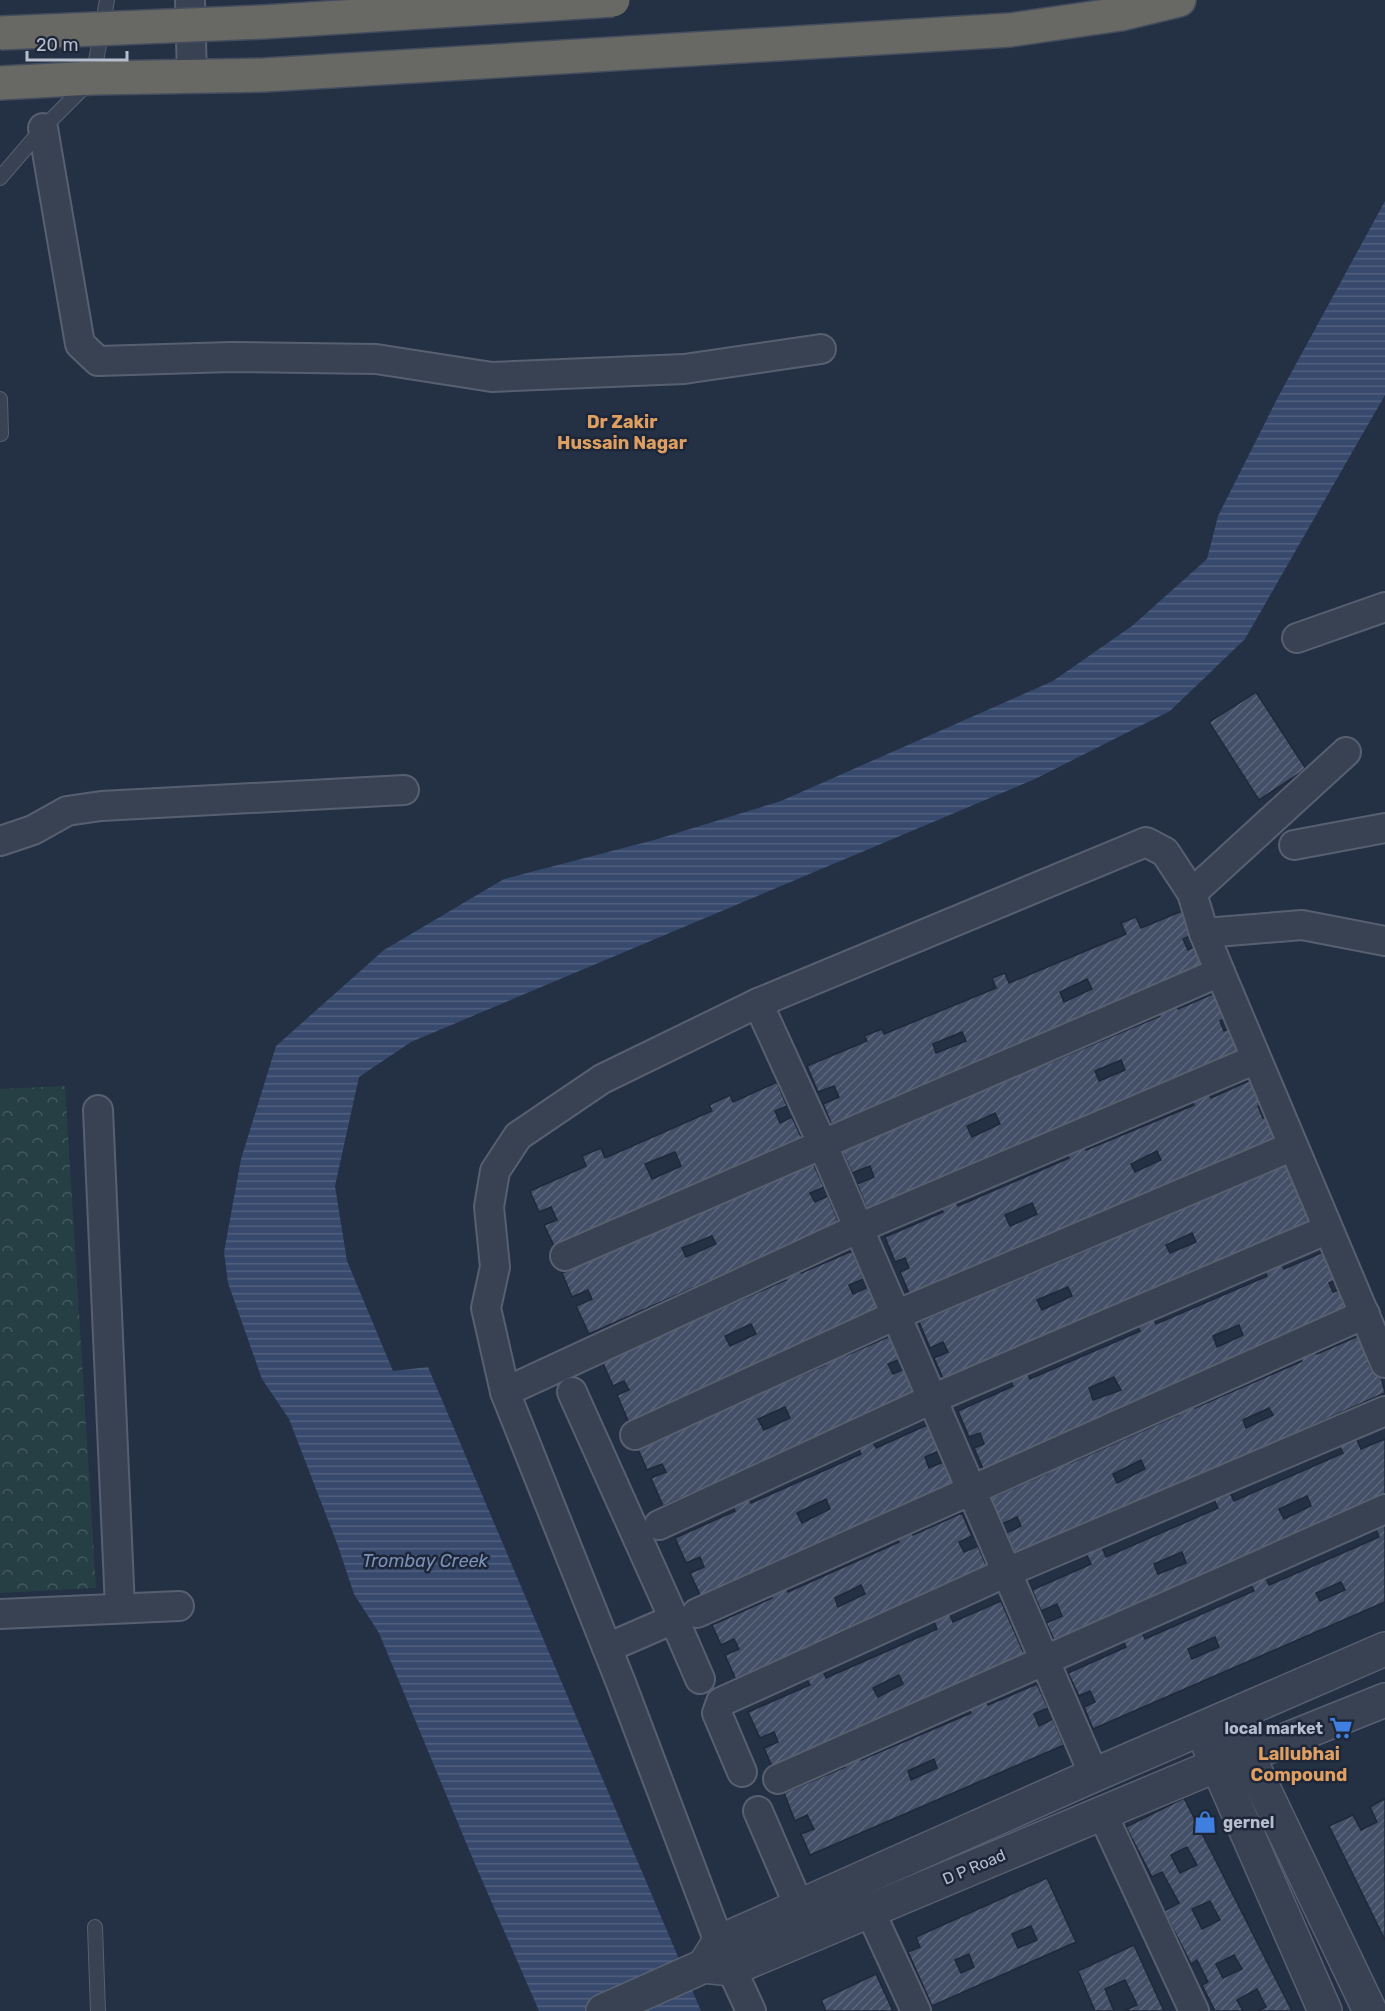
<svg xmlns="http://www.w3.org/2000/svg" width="1385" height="2011" font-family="Rubik,sans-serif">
	<defs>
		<pattern id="park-crowns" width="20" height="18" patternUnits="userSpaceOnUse" patternTransform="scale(1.5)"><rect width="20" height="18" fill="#263f45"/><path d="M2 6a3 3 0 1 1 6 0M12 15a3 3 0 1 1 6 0" fill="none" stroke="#43595f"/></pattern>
		<pattern id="water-rules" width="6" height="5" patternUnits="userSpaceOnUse" patternTransform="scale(1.5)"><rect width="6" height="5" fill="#37496c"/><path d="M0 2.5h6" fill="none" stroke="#526180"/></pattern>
		<pattern id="building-hatch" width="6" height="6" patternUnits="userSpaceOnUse" patternTransform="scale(1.5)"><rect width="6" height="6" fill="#434f66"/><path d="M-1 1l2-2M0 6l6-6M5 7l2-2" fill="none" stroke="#5c667b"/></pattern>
	</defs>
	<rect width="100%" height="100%" fill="#243044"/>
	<polygon fill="url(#park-crowns)" points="65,1086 96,1588 0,1593 0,1089"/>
	<polygon fill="url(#water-rules)" points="1385,201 1385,395 1245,639 1170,711 1035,779 411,1042 359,1077 335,1186 347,1261 393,1371 428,1367 701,2011 539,2011 475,1864 379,1633 354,1594 338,1546 289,1419 262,1379 228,1283 224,1252 241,1159 276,1046 384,950 504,879 654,840 781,801 1053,681 1132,626 1207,559 1218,516 1278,397"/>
	<g fill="url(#building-hatch)" stroke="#20293b" stroke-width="1.5" fill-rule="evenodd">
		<polygon points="1256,692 1306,769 1259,800 1209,722"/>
		<path d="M 1182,911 L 1193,934 L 1183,939 L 1188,950 L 1197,945 L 1207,969 L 833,1128 L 823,1104 L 839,1097 L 834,1086 L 818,1092 L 807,1066 L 867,1041 L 864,1036 L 882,1029 L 884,1034 L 996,988 L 992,978 L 1005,973 L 1009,983 L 1126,934 L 1121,923 L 1136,917 L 1141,928 ZM 1087,979 L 1092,989 L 1064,1002 L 1060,992 ZM 962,1032 L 966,1041 L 936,1053 L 933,1044 Z"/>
		<path d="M 1217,992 L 1228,1015 L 1220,1021 L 1224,1031 L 1232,1027 L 1240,1052 L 868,1211 L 857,1184 L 874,1177 L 870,1166 L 852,1173 L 842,1150 L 1031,1070 L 1027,1058 L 1044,1051 L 1049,1063 L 1160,1016 L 1155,1004 L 1173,996 L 1178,1009 ZM 1121,1060 L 1125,1070 L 1099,1081 L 1095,1071 ZM 995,1113 L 1000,1124 L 972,1137 L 967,1126 Z"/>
		<path d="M 1253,1079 L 1265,1103 L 1258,1106 L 1263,1118 L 1271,1115 L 1280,1142 L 912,1300 L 900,1272 L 909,1268 L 905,1258 L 895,1262 L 885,1237 L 943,1212 L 938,1201 L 953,1195 L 958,1206 L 1069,1158 L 1065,1148 L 1082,1140 L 1086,1150 L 1194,1105 L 1189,1094 L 1206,1087 L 1211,1098 ZM 1157,1151 L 1161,1160 L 1135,1172 L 1131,1164 ZM 1032,1203 L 1037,1214 L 1010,1226 L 1005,1215 Z"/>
		<path d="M 777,1082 L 787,1106 L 775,1111 L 780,1123 L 792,1117 L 802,1139 L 555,1248 L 544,1225 L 557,1220 L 551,1207 L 539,1212 L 530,1191 L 586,1166 L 582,1156 L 601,1148 L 605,1158 L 712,1111 L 709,1105 L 730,1095 L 733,1102 ZM 675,1152 L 681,1166 L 652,1179 L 645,1164 Z"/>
		<path d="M 813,1163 L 824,1187 L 810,1193 L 815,1202 L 828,1196 L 839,1223 L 589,1334 L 576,1306 L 592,1299 L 588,1290 L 572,1297 L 562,1273 ZM 712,1236 L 716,1244 L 686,1257 L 682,1248 Z"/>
		<path d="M 1289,1163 L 1301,1186 L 1295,1188 L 1301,1201 L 1307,1199 L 1315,1224 L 945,1383 L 934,1358 L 948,1352 L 943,1342 L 930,1348 L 919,1322 L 976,1297 L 972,1285 L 991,1277 L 996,1289 L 1104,1243 L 1100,1232 L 1118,1224 L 1122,1235 L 1231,1188 L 1227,1178 L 1241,1171 L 1246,1182 ZM 1192,1233 L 1196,1242 L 1170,1253 L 1166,1245 ZM 1068,1287 L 1072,1296 L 1042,1310 L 1037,1300 Z"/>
		<path d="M 1330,1249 L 1341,1278 L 1329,1283 L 1333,1292 L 1346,1288 L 1356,1310 L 985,1473 L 974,1448 L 984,1444 L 980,1433 L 969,1437 L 958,1411 L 1013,1386 L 1009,1376 L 1026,1369 L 1030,1379 L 1140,1331 L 1136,1322 L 1153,1315 L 1156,1324 L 1267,1276 L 1263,1266 L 1280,1259 L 1284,1269 ZM 1239,1325 L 1243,1335 L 1217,1347 L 1213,1336 ZM 1114,1377 L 1121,1390 L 1093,1400 L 1089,1388 Z"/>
		<path d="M 852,1251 L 864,1279 L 849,1285 L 853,1294 L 868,1287 L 879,1313 L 629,1423 L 617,1395 L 629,1390 L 624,1381 L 613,1386 L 602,1361 L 786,1280 L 781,1271 L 797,1264 L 801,1273 ZM 751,1324 L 756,1334 L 730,1346 L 725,1336 Z"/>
		<path d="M 1365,1333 L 1375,1360 L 1368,1363 L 1372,1371 L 1379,1368 L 1385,1393 L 1017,1557 L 1006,1533 L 1021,1526 L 1017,1517 L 1002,1524 L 991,1498 L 1048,1473 L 1046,1465 L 1067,1452 L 1071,1463 L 1178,1415 L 1175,1407 L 1192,1399 L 1195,1408 L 1302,1361 L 1298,1350 L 1313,1344 L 1317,1354 ZM 1269,1408 L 1273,1415 L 1246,1428 L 1243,1420 ZM 1141,1460 L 1145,1469 L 1117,1483 L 1113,1474 Z"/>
		<path d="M 890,1336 L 901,1359 L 888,1364 L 893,1374 L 904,1369 L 915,1395 L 663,1506 L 651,1478 L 666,1472 L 662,1464 L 647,1470 L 637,1447 L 825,1365 L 819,1352 L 842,1342 L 847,1355 ZM 785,1407 L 790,1418 L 764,1430 L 758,1419 Z"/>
		<path d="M 927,1425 L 939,1451 L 925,1457 L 929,1468 L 943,1462 L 953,1484 L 701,1597 L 690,1573 L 704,1567 L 700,1557 L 686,1563 L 675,1538 L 735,1511 L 731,1501 L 747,1494 L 751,1503 L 861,1454 L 857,1444 L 871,1438 L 876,1448 ZM 826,1499 L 830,1509 L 802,1523 L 797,1513 Z"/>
		<path d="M 1353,1431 L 1361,1449 L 1385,1439 L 1385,1502 L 1057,1646 L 1046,1623 L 1062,1616 L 1057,1604 L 1041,1611 L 1032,1590 L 1091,1564 L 1084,1549 L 1100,1542 L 1106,1557 L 1218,1508 L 1210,1491 L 1226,1484 L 1234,1501 L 1343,1453 L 1336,1438 ZM 1307,1496 L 1311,1506 L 1284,1519 L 1279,1509 ZM 1182,1552 L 1186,1563 L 1158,1574 L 1154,1564 Z"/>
		<path d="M 962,1513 L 972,1536 L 959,1542 L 964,1552 L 978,1546 L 987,1567 L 736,1680 L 725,1655 L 739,1649 L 734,1639 L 721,1645 L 712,1625 L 772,1598 L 766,1583 L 781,1576 L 788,1592 L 899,1542 L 893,1528 L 907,1521 L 913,1535 ZM 861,1585 L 865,1594 L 838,1607 L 835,1598 Z"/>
		<path d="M 1385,1516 L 1385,1602 L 1093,1729 L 1084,1707 L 1095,1702 L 1090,1691 L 1079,1696 L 1068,1673 L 1126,1647 L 1119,1631 L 1138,1623 L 1145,1639 L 1254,1591 L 1248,1579 L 1263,1572 L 1269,1585 L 1379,1537 L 1373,1521 ZM 1341,1582 L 1345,1590 L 1320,1601 L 1316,1593 ZM 1215,1637 L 1219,1647 L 1192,1659 L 1188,1649 Z"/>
		<path d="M 1001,1601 L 1027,1660 L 774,1771 L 764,1748 L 778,1742 L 774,1732 L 760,1738 L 748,1712 L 810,1685 L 803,1672 L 820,1664 L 826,1678 L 937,1629 L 931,1615 L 947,1608 L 953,1622 ZM 899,1675 L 903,1684 L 878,1697 L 873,1688 Z"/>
		<path d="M 1037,1684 L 1048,1708 L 1034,1714 L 1039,1726 L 1053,1719 L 1064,1745 L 810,1855 L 801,1834 L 814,1829 L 807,1815 L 795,1821 L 784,1793 L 845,1767 L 839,1755 L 855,1748 L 861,1760 L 971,1713 L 966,1700 L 982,1693 L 988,1705 ZM 934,1759 L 937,1768 L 911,1780 L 908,1771 Z"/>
		<path d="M 1184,1798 L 1292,2011 L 1258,2011 L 1266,2007 L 1257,1989 L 1237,2000 L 1243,2011 L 1215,2011 L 1202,1985 L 1208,1982 L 1197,1960 L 1191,1964 L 1164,1911 L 1179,1903 L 1162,1872 L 1152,1877 L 1126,1827 ZM 1187,1847 L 1197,1865 L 1180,1873 L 1171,1855 ZM 1210,1901 L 1220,1920 L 1202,1929 L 1192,1909 ZM 1234,1955 L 1242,1969 L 1223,1978 L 1216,1964 Z"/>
		<polygon points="1384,1799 1385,1800 1385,1940 1329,1826 1353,1815 1361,1830 1377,1822 1370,1807"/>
		<path d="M 1047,1878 L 1076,1942 L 932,2006 L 908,1952 L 920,1947 L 916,1937 ZM 1031,1926 L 1037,1940 L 1018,1948 L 1012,1934 ZM 969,1954 L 974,1967 L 961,1973 L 955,1960 Z"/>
		<polygon points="1134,1945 1164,2011 1124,2011 1137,2005 1125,1980 1105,1989 1114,2011 1095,2011 1078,1971"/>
		<polygon points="876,1974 893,2011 826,2011 821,2000"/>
	</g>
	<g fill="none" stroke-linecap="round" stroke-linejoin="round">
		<g stroke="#576071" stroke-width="16">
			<g id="service">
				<polyline points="0,178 43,128 93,78 107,0"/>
				<polyline points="0,399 1,434"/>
				<polyline points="95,1927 98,2011"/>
			</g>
		</g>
		<g stroke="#576071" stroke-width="32">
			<g id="minor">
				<polyline points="190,0 192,78"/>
				<polyline points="43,128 80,344 98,361 231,357 376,359 492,377 684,369 821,349"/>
				<polyline points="1297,638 1385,607"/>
				<polyline points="0,841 33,830 67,811 101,806 404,790"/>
				<polyline points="1294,845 1385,828"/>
				<polyline points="1192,893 1346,752"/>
				<polyline points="1204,933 1302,925 1385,941"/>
				<polyline points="758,1003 822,1143 1094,1775"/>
				<polyline points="98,1110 120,1608"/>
				<polyline points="565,1256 1220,972"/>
				<polyline points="505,1392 859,1228 1256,1059"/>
				<polyline points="572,1392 674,1619 607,1648"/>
				<polyline points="635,1435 896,1315 1279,1152"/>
				<polyline points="659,1525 932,1399 1319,1233"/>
				<polyline points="697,1613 1365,1314"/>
				<polyline points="0,1614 179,1606"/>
				<polyline points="674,1619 700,1679"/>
				<polyline points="742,1772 717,1713 721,1702 1007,1572 1385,1411"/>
				<polyline points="778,1779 1385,1509"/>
				<polyline points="758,1811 799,1906"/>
				<polyline points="1102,1813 1194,2011"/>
				<polyline points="870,1911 916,2011"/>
				<polyline points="751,2011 719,1942 621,1683 505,1392 486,1308 495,1267 489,1207 495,1171 518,1136 602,1079 758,1003 1146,842 1165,852 1192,893 1204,933 1220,972 1385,1363"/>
			</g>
		</g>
		<g stroke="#576071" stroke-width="36">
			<g id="tertiary">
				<polyline points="1239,1737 1370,2011"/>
				<polyline points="1209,1746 1325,2011"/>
				<polyline points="704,1966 719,1942 1094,1775 1385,1649"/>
				<polyline points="704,1966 731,1969 1217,1765 1248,1755 1385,1700"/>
				<polyline points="603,2011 704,1966"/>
			</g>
		</g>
		<g stroke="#444d5e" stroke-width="36">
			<polyline id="trunk" points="0,83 93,78 264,75 1010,30 1121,14 1179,0"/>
		</g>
		<use href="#service" stroke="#394253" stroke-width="14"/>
		<use href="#minor" stroke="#394253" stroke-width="28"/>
		<use href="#tertiary" stroke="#394253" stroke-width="33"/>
		<use href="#trunk" stroke="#686864" stroke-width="33"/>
		<g stroke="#444d5e" stroke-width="36" stroke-linecap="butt">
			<polyline id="trunk-bridge" points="0,33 263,22 613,0"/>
		</g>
		<use href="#trunk-bridge" stroke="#686864" stroke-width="33"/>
	</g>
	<defs>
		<g id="supermarket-bare" transform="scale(1.8)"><path d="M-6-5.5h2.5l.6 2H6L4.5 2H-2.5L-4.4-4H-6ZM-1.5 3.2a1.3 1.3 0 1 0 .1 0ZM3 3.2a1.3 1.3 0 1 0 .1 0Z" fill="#3f7fe0" stroke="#1d2739" stroke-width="2.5" paint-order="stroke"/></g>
		<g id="shop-bare" transform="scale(1.8)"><path d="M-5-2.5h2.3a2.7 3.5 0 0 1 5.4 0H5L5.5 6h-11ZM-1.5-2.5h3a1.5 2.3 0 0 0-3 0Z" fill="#3f7fe0" stroke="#1d2739" stroke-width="2.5" paint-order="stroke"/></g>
	</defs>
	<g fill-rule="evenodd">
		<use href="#supermarket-bare" x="1341" y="1728"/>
		<use href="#shop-bare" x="1205" y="1822"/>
	</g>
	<g text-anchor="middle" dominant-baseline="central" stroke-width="5" stroke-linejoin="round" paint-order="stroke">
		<g font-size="16" font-weight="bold" fill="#b6bdcd" stroke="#1d2739" text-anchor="end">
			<text x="1323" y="1728">local market</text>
			<text x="1223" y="1822" text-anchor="start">gernel</text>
		</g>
		<g font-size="16" fill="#b6bdcd" stroke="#1d2739">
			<text transform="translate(974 1867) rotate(-23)">D P Road</text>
		</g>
		<g font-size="18" font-weight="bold" fill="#df9f60" stroke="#1d2739">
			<text x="622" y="422">Dr Zakir<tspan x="622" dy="21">Hussain Nagar</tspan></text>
			<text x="1299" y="1754">Lallubhai<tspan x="1299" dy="21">Compound</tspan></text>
		</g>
		<g font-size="18" font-style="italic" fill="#7c90b7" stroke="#1d2739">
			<text x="425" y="1561">Trombay Creek</text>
		</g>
	</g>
	<path d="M27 51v9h100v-9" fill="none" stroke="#b6bdcd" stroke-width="3"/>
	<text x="36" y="51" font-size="18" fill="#b6bdcd" stroke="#1d2739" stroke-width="4.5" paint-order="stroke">20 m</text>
</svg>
